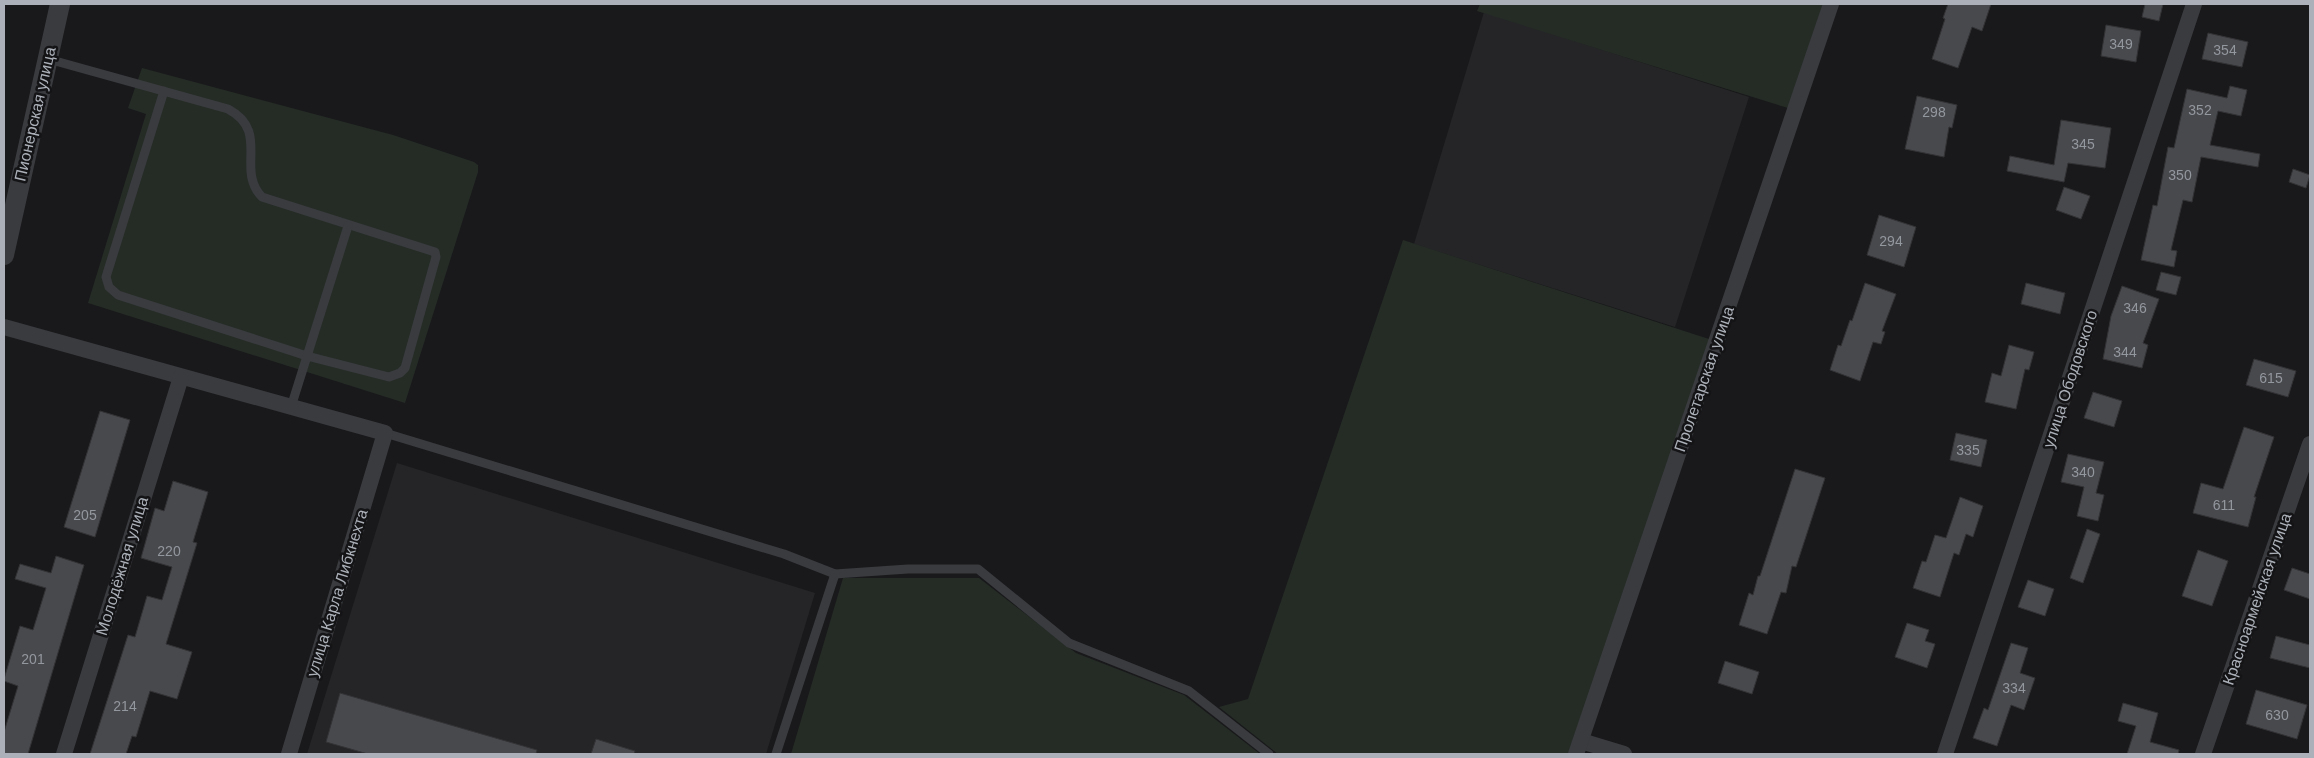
<svg xmlns="http://www.w3.org/2000/svg" width="2314" height="758" font-family="Arial,sans-serif">
	<rect width="100%" height="100%" fill="#19191b"/>
	<g fill="#252527">
		<polygon points="1484,12 1749,97 1675,327 1414,244"/>
		<polygon points="397,463 815,593 766,754 307,754"/>
	</g>
	<g fill="#252c26">
		<polygon points="1480,4 1823,4 1788,108 1477,11"/>
		<polygon points="142,68 393,135 474,162 478,165 478,172 405,403 88,303 146,114 128,108"/>
		<polygon points="1403,240 1712,340 1568,754 1278,754 1219,707 1248,699"/>
		<polygon points="843,578 979,578 1076,653 1184,695 1260,754 791,754"/>
	</g>
	<g fill="#48494d" stroke="#333336">
		<polygon points="1948,4 1991,4 1982,31 1972,27 1958,68 1932,59 1945,19 1943,18"/>
		<polygon points="2145,4 2163,4 2159,21 2142,17"/>
		<polygon points="2106,25 2141,31 2136,62 2101,56"/>
		<polygon points="2208,33 2248,42 2242,67 2202,59"/>
		<polygon points="2230,86 2247,90 2241,116 2218,111 2210,145 2260,154 2258,167 2201,157 2192,202 2183,200 2171,250 2177,251 2174,267 2141,260 2153,205 2157,206 2168,147 2174,148 2187,89 2227,98"/>
		<polygon points="1917,96 1957,105 1952,128 1949,127 1944,157 1905,149"/>
		<polygon points="2061,120 2111,128 2105,168 2068,163 2064,182 2007,171 2010,156 2054,165"/>
		<polygon points="2293,169 2310,175 2306,188 2289,182"/>
		<polygon points="2064,187 2090,196 2081,219 2056,210"/>
		<polygon points="1879,215 1916,227 1904,267 1867,255"/>
		<polygon points="2161,272 2181,277 2176,295 2156,290"/>
		<polygon points="1865,283 1896,294 1882,331 1885,332 1881,344 1873,342 1860,381 1830,370 1838,345 1841,346 1850,320 1852,321"/>
		<polygon points="2026,283 2065,293 2060,314 2021,304"/>
		<polygon points="2122,286 2159,299 2143,343 2148,345 2142,368 2103,359 2111,316"/>
		<polygon points="2009,345 2034,352 2029,370 2025,369 2016,409 1985,402 1992,373 2001,376"/>
		<polygon points="2254,359 2296,371 2288,397 2246,385"/>
		<polygon points="2093,392 2122,401 2114,427 2084,418"/>
		<polygon points="100,411 130,420 95,537 64,527"/>
		<polygon points="2244,427 2274,437 2254,497 2256,497 2248,527 2193,513 2201,483 2223,489"/>
		<polygon points="1956,433 1987,440 1981,467 1950,460"/>
		<polygon points="2068,454 2104,462 2096,493 2104,495 2098,521 2077,516 2084,487 2061,482"/>
		<polygon points="1795,469 1825,478 1796,567 1792,566 1786,593 1781,592 1767,634 1739,625 1749,593 1753,595 1758,576 1760,576"/>
		<polygon points="173,481 208,492 193,542 197,543 166,644 192,652 177,699 150,691 136,737 132,736 126,754 90,754 128,635 135,637 147,596 162,600 172,567 141,558 155,508 164,511"/>
		<polygon points="1960,497 1983,506 1973,537 1966,534 1959,555 1954,553 1940,597 1913,588 1922,561 1926,562 1935,535 1946,538"/>
		<polygon points="2087,529 2100,534 2083,583 2070,578"/>
		<polygon points="2198,550 2228,561 2212,606 2182,596"/>
		<polygon points="56,556 84,565 28,754 4,754 4,732 18,686 4,681 4,679 20,626 33,630 46,588 15,579 20,564 51,573"/>
		<polygon points="2292,568 2310,574 2310,599 2284,590"/>
		<polygon points="2028,580 2054,589 2045,616 2018,607"/>
		<polygon points="1907,623 1929,630 1925,641 1935,644 1927,668 1895,657"/>
		<polygon points="2276,636 2310,645 2310,668 2270,658"/>
		<polygon points="2011,643 2028,648 2020,673 2035,678 2024,710 2011,705 1997,746 1973,738 1984,708 1988,710"/>
		<polygon points="1725,661 1759,672 1752,694 1718,683"/>
		<polygon points="2256,690 2307,705 2297,739 2246,724"/>
		<polygon points="340,693 537,750 536,754 368,754 326,742"/>
		<polygon points="2123,703 2158,713 2150,742 2179,750 2178,754 2127,754 2136,726 2118,721"/>
		<polygon points="596,739 635,751 634,754 591,754"/>
	</g>
	<g fill="none" stroke-linecap="round" stroke-linejoin="round">
		<g stroke="#3a3b3f" stroke-width="9">
			<path d="M 48,59 L 228,109 C 271,132 235,169 262,197 L 435,252 L 436,257 L 405,368 L 400,373 L 389,377 L 307,356 L 118,295 L 109,287 L 106,277 L 164,91"/>
			<polyline points="291,407 348,226"/>
			<polyline points="385,433 784,554 835,574 908,569 978,569 1069,643 1189,691 1269,754"/>
			<polyline points="776,754 835,574"/>
		</g>
		<g stroke="#3a3b3f" stroke-width="16">
			<polyline points="4,327 385,433 289,754"/>
			<polyline points="1581,741 1624,754"/>
			<polyline points="64,754 181,377"/>
			<polyline points="1576,754 1831,4"/>
			<polyline points="1945,754 2194,4"/>
			<polyline points="2203,754 2310,444"/>
		</g>
		<polyline stroke="#3a3b3f" stroke-width="20" points="4,255 60,4"/>
	</g>
	<g text-anchor="middle" dominant-baseline="central" stroke-width="5" stroke-linejoin="round" paint-order="stroke">
		<g font-size="14" fill="#93979e">
			<text x="2121" y="44">349</text>
			<text x="2225" y="50">354</text>
			<text x="2200" y="110">352</text>
			<text x="1934" y="112">298</text>
			<text x="2083" y="144">345</text>
			<text x="2180" y="175">350</text>
			<text x="1891" y="241">294</text>
			<text x="2135" y="308">346</text>
			<text x="2125" y="352">344</text>
			<text x="2271" y="378">615</text>
			<text x="1968" y="450">335</text>
			<text x="2083" y="472">340</text>
			<text x="2224" y="505">611</text>
			<text x="85" y="515">205</text>
			<text x="169" y="551">220</text>
			<text x="33" y="659">201</text>
			<text x="2014" y="688">334</text>
			<text x="125" y="706">214</text>
			<text x="2277" y="715">630</text>
		</g>
		<g font-size="16" fill="#acb1b9" stroke="#141416">
			<text transform="translate(35 114) rotate(-77)">Пионерская улица</text>
			<text transform="translate(1704 379) rotate(-71)">Пролетарская улица</text>
			<text transform="translate(2070 379) rotate(-72)">улица Ободовского</text>
			<text transform="translate(122 566) rotate(-73)">Молодёжная улица</text>
			<text transform="translate(337 593) rotate(-73)">улица Карла Либкнехта</text>
			<text transform="translate(2257 599) rotate(-71)">Красноармейская улица</text>
		</g>
	</g>
	<rect width="2314" height="758" fill="none" stroke="#acb1b9" stroke-width="10"/>
</svg>
